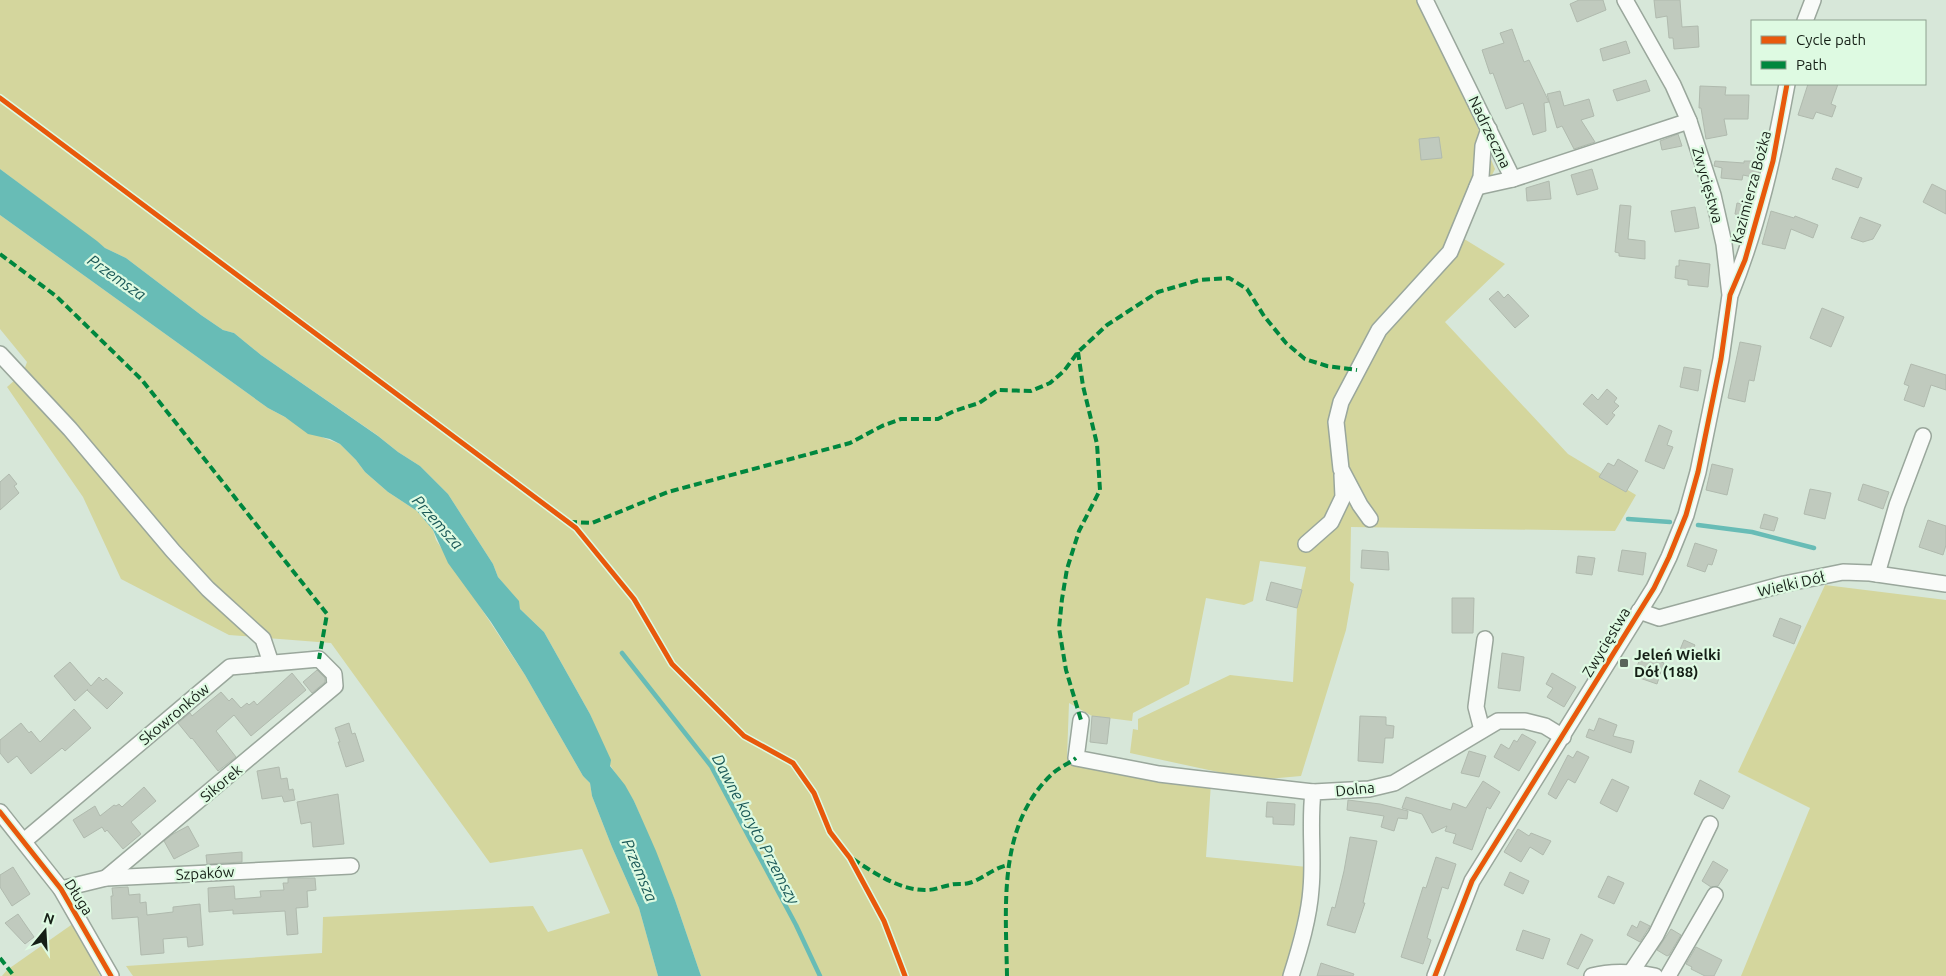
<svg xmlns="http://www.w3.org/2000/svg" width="1946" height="976" font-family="Ubuntu,sans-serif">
	<rect width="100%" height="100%" fill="#d7e7d9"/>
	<g fill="#d4d69d">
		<polygon points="0,0 1424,0 1495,169 1461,237 1505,264 1445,322 1568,454 1636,495 1615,531 1351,527 1350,581 1354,584 1346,630 1301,776 1255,780 1130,753 1133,729 1138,730 1138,719 1230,675 1293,682 1297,608 1306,567 1260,561 1253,601 1244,605 1206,598 1189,684 1133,713 1132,721 1092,716 1069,703 1067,757 1211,783 1206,857 1307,867 1302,900 1284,976 701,976 675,900 634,801 610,765 590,714 544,632 520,609 518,601 498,577 493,564 448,494 420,466 398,452 377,435 261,355 234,333 223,330 201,315 126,258 105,248 0,169"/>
		<polygon points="0,215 268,408 324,438 340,444 356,460 365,472 388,492 417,511 433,530 436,540 525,675 583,776 590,783 592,796 612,847 639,908 658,976 133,976 126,966 322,953 323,917 533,906 548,932 610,913 582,849 490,863 331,643 229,635 121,579 83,497 7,387 23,373 27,362 0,329"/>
		<polygon points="1825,585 1946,600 1946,976 1741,976 1810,808 1738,772"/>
		<polygon points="74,923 100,976 2,976 7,970"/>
	</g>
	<polygon fill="#68bcb6" points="0,169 97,241 105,248 126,258 201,315 223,330 234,333 261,355 378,436 398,452 420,466 448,494 493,564 498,577 519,601 520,609 544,632 590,714 611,760 610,766 625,785 634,801 656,851 675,900 701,976 658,976 639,908 612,847 592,796 590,783 583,776 525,675 491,622 448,563 433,530 417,511 388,492 365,472 356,460 340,444 330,439 308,434 285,417 268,408 0,215"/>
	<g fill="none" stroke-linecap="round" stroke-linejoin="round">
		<g stroke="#68bcb6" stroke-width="4.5">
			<polyline points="1628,519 1670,522"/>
			<polyline points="1698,525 1752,532 1814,548"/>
			<polyline points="622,653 711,766 796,925 820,976"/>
		</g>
	</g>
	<g fill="#c0cabe" stroke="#b0baae">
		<polygon points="1579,0 1603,0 1606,10 1577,22 1570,4"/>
		<polygon points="1654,0 1680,0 1682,27 1698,26 1699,47 1674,49 1673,38 1669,38 1667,16 1656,18"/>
		<polygon points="1512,29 1524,62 1529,60 1549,102 1544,103 1546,131 1533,135 1523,103 1506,109 1493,73 1490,74 1482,50 1504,43 1500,33"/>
		<polygon points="1626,41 1630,53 1603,61 1600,49"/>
		<polygon points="1646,80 1650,91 1617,101 1613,90"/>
		<polygon points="1808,84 1838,84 1831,104 1836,106 1832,117 1816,112 1813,119 1798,115"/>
		<polygon points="1700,86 1726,87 1725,95 1749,95 1748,119 1724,119 1727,135 1706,139 1701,108 1699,108"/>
		<polygon points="1560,91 1564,106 1589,99 1594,116 1581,120 1595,142 1574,149 1562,126 1557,128 1547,94"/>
		<polygon points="1678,134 1682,146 1662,150 1660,141"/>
		<polygon points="1439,137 1442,158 1421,160 1419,139"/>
		<polygon points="1715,161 1744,163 1744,161 1755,161 1761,162 1757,178 1743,175 1742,180 1721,178 1722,168 1714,166"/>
		<polygon points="1836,168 1862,178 1858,188 1832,179"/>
		<polygon points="1592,169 1598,189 1577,195 1571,175"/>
		<polygon points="1549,181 1551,199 1527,201 1526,188"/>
		<polygon points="1932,184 1946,191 1946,214 1923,202"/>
		<polygon points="1737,203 1748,205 1746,216 1735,214"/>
		<polygon points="1620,205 1631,206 1628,239 1645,241 1645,259 1619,256 1619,253 1615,252"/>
		<polygon points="1695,207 1699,228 1675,232 1671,211"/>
		<polygon points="1771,211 1794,218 1795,216 1818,225 1813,238 1791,229 1785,249 1762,244"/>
		<polygon points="1860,217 1881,225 1873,239 1863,242 1851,238"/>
		<polygon points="1679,260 1710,264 1708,287 1688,285 1688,280 1675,278 1676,266 1679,266"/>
		<polygon points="1498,291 1504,298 1508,294 1529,316 1515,328 1489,299"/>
		<polygon points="1822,308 1844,317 1831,347 1810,338"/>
		<polygon points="1740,342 1761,346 1754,381 1749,380 1745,402 1728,398"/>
		<polygon points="1911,364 1946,375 1946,390 1931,385 1924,407 1904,400 1909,386 1904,384"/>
		<polygon points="1684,367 1701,370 1698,391 1680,387"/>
		<polygon points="1607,389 1617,398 1614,402 1619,406 1612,413 1615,415 1607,425 1583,404 1592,394 1598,400"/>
		<polygon points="1659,425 1672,431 1667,445 1673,447 1664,469 1645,461"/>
		<polygon points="1618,459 1638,471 1626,492 1599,477 1608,463 1614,466"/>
		<polygon points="1712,464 1733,469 1727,495 1706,490"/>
		<polygon points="9,474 17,484 14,486 19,493 0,510 0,482"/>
		<polygon points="1863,484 1889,492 1883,509 1858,500"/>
		<polygon points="1810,489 1831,493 1825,519 1804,514"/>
		<polygon points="1764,514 1778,518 1774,531 1760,528"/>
		<polygon points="1928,520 1946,526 1946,545 1943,555 1919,547"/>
		<polygon points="1695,543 1717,550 1712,565 1708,564 1705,572 1687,566"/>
		<polygon points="1362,550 1388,552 1389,570 1361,568"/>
		<polygon points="1622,550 1646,553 1643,575 1618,571"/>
		<polygon points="1578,556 1595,558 1592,575 1576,573"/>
		<polygon points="1271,582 1302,590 1297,608 1266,600"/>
		<polygon points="1452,598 1474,598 1473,633 1452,633"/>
		<polygon points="1780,618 1801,626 1794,644 1773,636"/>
		<polygon points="1684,640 1695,645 1687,661 1677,657"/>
		<polygon points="1502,653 1524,657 1520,691 1498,688"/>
		<polygon points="1641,655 1664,663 1657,684 1634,676"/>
		<polygon points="70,662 91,686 99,677 103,681 106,678 123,693 107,709 87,690 88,689 75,701 54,676"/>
		<polygon points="317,670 325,678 325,682 312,693 303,682"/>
		<polygon points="292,673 306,690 251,736 234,715 216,731 236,757 218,771 192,738 191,739 178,723 190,713 192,716 221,692 229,701 232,698 241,708 247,703 249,705 254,701 257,705"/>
		<polygon points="1552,673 1576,687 1564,707 1547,697 1553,688 1546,684"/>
		<polygon points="74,709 91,728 65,751 62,748 31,774 17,756 8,763 0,753 0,740 21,723 29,733 31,731 40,742"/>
		<polygon points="1092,716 1110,718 1107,744 1090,742"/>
		<polygon points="1360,716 1386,717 1386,725 1394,726 1393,738 1385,738 1383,763 1358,761"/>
		<polygon points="1599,718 1617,725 1613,736 1634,741 1631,753 1586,737 1589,729 1594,731"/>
		<polygon points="349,723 352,734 355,733 364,761 346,767 338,742 340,742 335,728"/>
		<polygon points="1522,734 1536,742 1519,771 1494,757 1501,744 1509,749 1514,740 1517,742"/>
		<polygon points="1469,751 1486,756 1479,777 1461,773"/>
		<polygon points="1577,751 1589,757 1575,783 1568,779 1556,799 1548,794 1568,755 1573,758"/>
		<polygon points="279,767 281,779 287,778 289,790 293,789 295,800 284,802 282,796 262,799 257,771"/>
		<polygon points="1612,779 1629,787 1617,812 1600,803"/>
		<polygon points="1700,780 1730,796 1723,809 1694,794"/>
		<polygon points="1483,781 1500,792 1490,809 1487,807 1472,850 1453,843 1456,834 1445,831 1447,826 1432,833 1422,814 1402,808 1406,797 1451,810 1453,803 1466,808"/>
		<polygon points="144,787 156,801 131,822 141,834 123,849 107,830 105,832 102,827 84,838 73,820 95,806 100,816 114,805 116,806 119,804 122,807"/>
		<polygon points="338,794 344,844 313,847 311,822 301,824 297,802"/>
		<polygon points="1348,800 1380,804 1408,811 1407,819 1398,818 1394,831 1381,827 1384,816 1347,810"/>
		<polygon points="1267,802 1295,804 1294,825 1273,824 1273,817 1266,817"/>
		<polygon points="188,826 199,846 174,859 164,841 173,834"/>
		<polygon points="1518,829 1529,836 1531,833 1551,841 1543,855 1530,847 1521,862 1504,852"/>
		<polygon points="1350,837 1377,841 1363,903 1365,903 1355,933 1327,925 1332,907 1335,908 1344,871"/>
		<polygon points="242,852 242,862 207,864 206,855"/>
		<polygon points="1436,857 1456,864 1448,889 1442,887 1427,938 1431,940 1423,964 1401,957 1423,887 1426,888"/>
		<polygon points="1713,861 1728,870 1718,886 1711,887 1702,881"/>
		<polygon points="13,867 30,894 12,906 0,887 0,875"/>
		<polygon points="1510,872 1529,881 1523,894 1504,885"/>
		<polygon points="1608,876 1624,883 1614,904 1598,897"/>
		<polygon points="288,878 315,878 316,890 307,891 308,907 296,908 298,934 287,935 285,911 233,914 233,910 209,912 208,888 234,886 235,899 261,897 260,891 284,890 283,883 288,883"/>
		<polygon points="128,887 129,895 140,894 140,903 146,902 147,915 173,912 173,907 200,904 203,945 188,947 187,937 163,939 164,953 141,955 138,917 112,919 111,896 113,896 112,888"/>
		<polygon points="18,914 34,937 25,944 5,923"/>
		<polygon points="1640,921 1650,926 1640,942 1627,935 1632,925 1637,928"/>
		<polygon points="1671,929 1681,935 1669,955 1667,956 1657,950"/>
		<polygon points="1523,930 1550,939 1543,959 1516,950"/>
		<polygon points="1581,934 1593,940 1578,969 1567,964"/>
		<polygon points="1696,947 1722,960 1714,976 1705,976 1691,969 1692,967 1686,964"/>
		<polygon points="1321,963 1354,974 1353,976 1317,976"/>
	</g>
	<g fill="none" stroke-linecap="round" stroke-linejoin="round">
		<g stroke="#9aa79c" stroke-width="18">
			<g id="minor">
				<polyline points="1425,0 1513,179 1689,121"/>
				<polyline points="1805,21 1813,0"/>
				<polyline points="1477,187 1513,179"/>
				<path d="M 1731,293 C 1758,226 1774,155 1787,84"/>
				<polyline points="0,354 70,429 173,551 208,589 263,639 271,663"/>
				<polyline points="1370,519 1360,505 1341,469 1336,422 1341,402 1379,330 1450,252 1481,177 1483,146 1489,129"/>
				<polyline points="1306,544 1331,522 1343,497 1342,475"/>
				<polyline points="1877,574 1897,505 1923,436"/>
				<polyline points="1639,611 1659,618 1784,584 1843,572 1870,573 1946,584"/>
				<polyline points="1081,720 1076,758 1159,774 1313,792"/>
				<polyline points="1482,730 1476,707 1485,639"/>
				<polyline points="0,812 61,889 111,976"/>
				<polyline points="24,841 230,667 319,659 334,674 335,686 106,878"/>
				<polyline points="61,889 106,878 351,866"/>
				<polyline points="1632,971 1656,935 1710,824"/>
				<path d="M 1291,976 C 1300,948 1309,918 1311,889 C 1314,857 1309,824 1313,792 L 1369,789 L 1394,783 L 1498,721 L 1525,721 L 1545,726 L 1563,737"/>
				<polyline points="1435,976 1472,881 1654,588 1669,557 1686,515 1698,472 1721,359 1730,295 1724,244 1713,195 1689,121 1673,85 1625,0"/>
				<path d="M 1592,976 C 1613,970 1634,972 1655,976"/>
				<polyline points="1668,976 1715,895"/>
			</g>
		</g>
		<use href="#minor" stroke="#f9fbf9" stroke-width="15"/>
		<g stroke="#00873e" stroke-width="4" stroke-dasharray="8 4" stroke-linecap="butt">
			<polyline points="0,254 56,296 142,380 327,614 319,659"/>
			<polyline points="1078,352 1083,386 1097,444 1100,490 1079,531 1067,569 1062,599 1059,628 1066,670 1081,720"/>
			<polyline points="569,522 592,523 668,492 850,443 882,426 901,419 938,419 954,411 979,403 998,390 1031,391 1050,383 1064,371 1078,352 1107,325 1158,292 1199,280 1229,278 1247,289 1264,316 1286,343 1305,359 1327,366 1357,370"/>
			<path d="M 853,859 C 874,873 901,891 927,890 C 935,890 943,886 950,885 C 956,883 963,885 969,883 C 983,879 993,868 1008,865"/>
			<polyline points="0,958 14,976"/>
			<path d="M 1007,976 C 1006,908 997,827 1051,775 C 1058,768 1068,764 1076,758"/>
		</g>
		<g stroke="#defae2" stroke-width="8">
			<g id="cycleway">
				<polyline points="0,98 576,528 634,599 672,664 744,736 793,763 814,793 830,832 850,858 884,921 905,976"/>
				<polyline points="0,812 61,889 111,976"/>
				<polyline points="1435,976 1472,881 1654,588 1669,557 1686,515 1698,472 1721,359 1730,295 1745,260 1773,161 1787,84"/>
			</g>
		</g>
		<use href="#cycleway" stroke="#e8590c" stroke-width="5"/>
	</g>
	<rect fill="#59655a" stroke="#defae2" stroke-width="2" x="1619" y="658" width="10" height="10" rx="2.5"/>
	<g text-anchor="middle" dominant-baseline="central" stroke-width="4.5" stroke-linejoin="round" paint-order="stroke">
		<g font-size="15" fill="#151f16" stroke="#defae2">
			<text transform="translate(1490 132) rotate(64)">Nadrzeczna</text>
			<text transform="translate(1708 185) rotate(74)">Zwycięstwa</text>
			<text transform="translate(1751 187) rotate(-75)">Kazimierza Bożka</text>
			<text transform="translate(1791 584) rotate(-13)">Wielki Dół</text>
			<text transform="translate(1606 642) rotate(-59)">Zwycięstwa</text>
			<text transform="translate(174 714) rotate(-40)">Skowronków</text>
			<text transform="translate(221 783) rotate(-40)">Sikorek</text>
			<text transform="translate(1355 789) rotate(-6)">Dolna</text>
			<text transform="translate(205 873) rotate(-3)">Szpaków</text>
			<text transform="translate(79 897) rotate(58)">Długa</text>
		</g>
		<g font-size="15" font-weight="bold" fill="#151f16" stroke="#defae2" text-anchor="start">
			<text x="1634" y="654">Jeleń Wielki<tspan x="1634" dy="17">Dół (188)</tspan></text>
		</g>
		<g font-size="16" font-style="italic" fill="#1a5857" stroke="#defae2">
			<text transform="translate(117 277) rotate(35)">Przemsza</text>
			<text transform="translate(438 522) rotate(48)">Przemsza</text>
			<text transform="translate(756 829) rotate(62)">Dawne koryto Przemszy</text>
			<text transform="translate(640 870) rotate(67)">Przemsza</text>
		</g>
	</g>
	<rect x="1751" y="20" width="175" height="65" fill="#defae2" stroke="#8ea290"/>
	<rect x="1761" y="36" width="25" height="8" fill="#e8590c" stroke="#8ea290"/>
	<text x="1796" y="45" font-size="15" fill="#151f16">Cycle path</text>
	<rect x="1761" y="61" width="25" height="8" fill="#00873e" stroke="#8ea290"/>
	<text x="1796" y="70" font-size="15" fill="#151f16">Path</text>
	<g transform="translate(45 931) rotate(18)" stroke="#defae2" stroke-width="4" paint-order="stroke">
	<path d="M0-4L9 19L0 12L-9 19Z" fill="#151f16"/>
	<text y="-8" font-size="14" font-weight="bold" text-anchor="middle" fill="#151f16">N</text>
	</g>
</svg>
